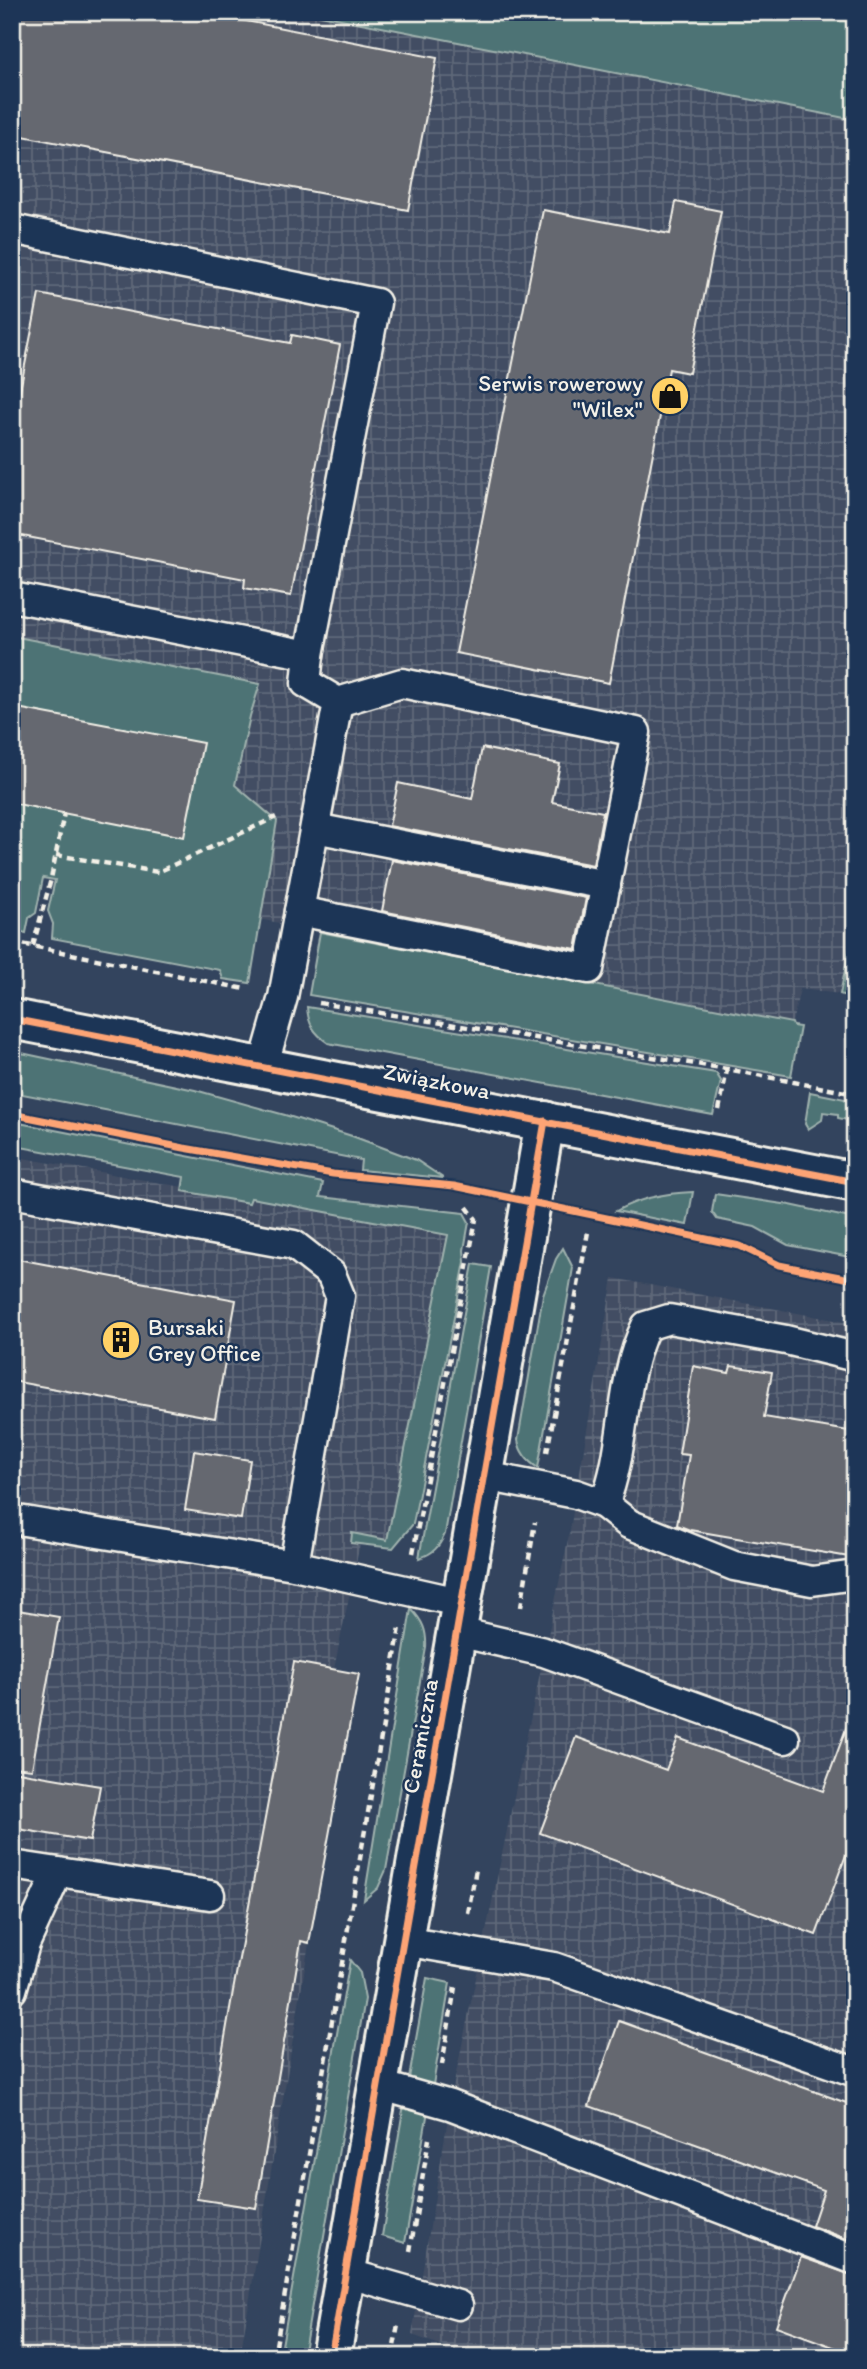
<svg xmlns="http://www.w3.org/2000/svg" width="867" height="2369" font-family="Itim,sans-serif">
	<defs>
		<pattern id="industrial-grid" width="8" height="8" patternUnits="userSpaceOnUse" patternTransform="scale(1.75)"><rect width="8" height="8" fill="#424e63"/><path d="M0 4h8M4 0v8" fill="none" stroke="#5e6879"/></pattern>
	</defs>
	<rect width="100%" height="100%" fill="#33445e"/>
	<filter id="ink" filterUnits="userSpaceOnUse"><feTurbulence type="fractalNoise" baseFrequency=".0143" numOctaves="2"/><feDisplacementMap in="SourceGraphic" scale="14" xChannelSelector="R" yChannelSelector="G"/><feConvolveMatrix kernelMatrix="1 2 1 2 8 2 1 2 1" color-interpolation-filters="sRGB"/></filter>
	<g filter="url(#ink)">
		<g fill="url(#industrial-grid)">
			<polygon points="12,12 647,12 642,80 855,120 855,923 840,994 800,989 792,1023 12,871"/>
			<polygon points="12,1156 448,1235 387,1548 360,1544 334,1669 295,1662 245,1931 309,1943 240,2357 12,2357"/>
			<polygon points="613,1278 855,1324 855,2357 474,2357 412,2335 453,2088 570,1530"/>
		</g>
		<g fill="#4d7375" stroke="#a0b2ae" stroke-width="2">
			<polygon points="305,12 855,12 855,120"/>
			<polygon points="12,636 260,684 250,716 235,785 277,821 250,983 223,979 220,970 52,938 53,924 48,911 55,880 43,878 36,913 29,918 26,933 12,930"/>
			<polygon points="855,923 855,999 840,994"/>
			<polygon points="320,932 792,1023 793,1026 800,1027 791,1076 309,995"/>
			<path d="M 307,1007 L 716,1073 L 721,1081 L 713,1115 L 328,1043 C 314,1033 308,1024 307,1007 Z"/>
			<polygon points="12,1051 195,1090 285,1115 352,1136 416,1160 443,1178 360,1170 361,1160 12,1092"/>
			<polygon points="810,1092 855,1101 855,1118 852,1121 838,1118 838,1114 823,1112 822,1120 808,1129 805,1124"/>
			<polygon points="19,1123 323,1183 320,1197 464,1213 469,1222 464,1250 465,1262 413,1524 393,1548 351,1543 352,1533 387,1540 448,1235 251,1198 249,1203 182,1191 184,1177 15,1146"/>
			<path d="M 693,1192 L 687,1225 L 616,1211 C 639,1198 667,1193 693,1192 Z"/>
			<polygon points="715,1194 790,1205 855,1219 855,1258 788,1245 755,1227 717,1219 712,1212"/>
			<path d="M 563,1248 L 573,1268 L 538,1468 C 527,1461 520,1453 518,1440 L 543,1295 L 556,1259 Z"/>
			<path d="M 473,1264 L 491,1267 L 445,1534 C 439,1547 433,1554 419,1558 Z"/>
			<path d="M 411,1609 C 423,1621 427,1631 426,1648 L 386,1870 L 378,1888 L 364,1900 Z"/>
			<polygon points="350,1960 360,1973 365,1999 303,2357 280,2357"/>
			<polygon points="427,1978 450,1983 433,2085 409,2078"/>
			<polygon points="405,2098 429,2105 405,2243 382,2236"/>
		</g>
		<g fill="#65676f" stroke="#f4f1e8" stroke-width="2">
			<polygon points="12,12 200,12 437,58 408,210 12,134"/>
			<polygon points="676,202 721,211 689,373 669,369 609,683 456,653 543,210 670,234"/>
			<polygon points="39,294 290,343 292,335 340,345 291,596 244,588 245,579 12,534 12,431"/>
			<polygon points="12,707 203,743 184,837 12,803"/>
			<polygon points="482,748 560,764 552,802 603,812 593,865 389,826 398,783 472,799"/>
			<polygon points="392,860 586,898 576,949 382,911"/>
			<polygon points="12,1258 236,1300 215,1418 12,1381"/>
			<polygon points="693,1366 729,1373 731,1366 772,1372 764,1417 855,1432 855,1558 690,1530 677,1525 689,1455 679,1454"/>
			<polygon points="194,1451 250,1460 241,1519 185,1510"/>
			<polygon points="12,1609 59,1617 32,1769 12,1767"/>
			<polygon points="294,1662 359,1674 309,1943 301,1941 256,2208 197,2199 233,1991"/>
			<polygon points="850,1718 855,1719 855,1831 816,1935 540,1833 576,1737 666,1770 678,1738 823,1791"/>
			<polygon points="12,1771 100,1786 90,1841 12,1828"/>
			<polygon points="619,2021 855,2106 855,2242 812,2226 824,2190 589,2106"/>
			<polygon points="801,2257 855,2276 855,2355 776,2326"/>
		</g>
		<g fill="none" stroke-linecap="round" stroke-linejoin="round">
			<g stroke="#f4f1e8" stroke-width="33">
				<g id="service">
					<polyline points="12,229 376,303 309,655 306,683 338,702 283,997 263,1067"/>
					<polyline points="12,597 309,655"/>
					<polyline points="315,828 606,885"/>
					<polyline points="299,911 589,969 636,732 402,683 338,702"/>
					<polyline points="12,1193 294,1245 331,1274 340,1296 294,1565"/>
					<polyline points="485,1476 576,1494 604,1504 629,1524 734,1566 812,1581 855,1575"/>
					<path d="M 604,1504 C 627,1447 619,1381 646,1326 L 669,1319 L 786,1340 L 855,1357"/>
					<polyline points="12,1519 294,1565 463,1603"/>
					<polyline points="458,1632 544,1652 785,1739"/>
					<polyline points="12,1865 210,1895"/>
					<polyline points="404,1941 554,1967 855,2072"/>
					<polyline points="12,1990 25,1944 58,1872"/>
					<polyline points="379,2085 450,2105 855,2260"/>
					<polyline points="346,2273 458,2305"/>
				</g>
			</g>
			<g stroke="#f4f1e8" stroke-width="44">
				<polyline id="minor" points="331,2357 545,1121"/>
			</g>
			<g stroke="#f4f1e8" stroke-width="44">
				<polyline id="tertiary" points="12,1019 855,1182"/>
			</g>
			<g stroke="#f4f1e8" stroke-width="4.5" stroke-dasharray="7 5" stroke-linecap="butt">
				<polyline points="56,855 158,872 276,817"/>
				<polyline points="12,942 245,989"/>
				<polyline points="33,946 51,879 64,813"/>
				<polyline points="319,1003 727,1069 855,1094"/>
				<polyline points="719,1110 727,1070"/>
				<polyline points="547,1452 588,1232"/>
				<polyline points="413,1553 476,1219 466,1206"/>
				<polyline points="521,1607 535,1522"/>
				<polyline points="468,1913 476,1869"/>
				<polyline points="442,2065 455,1987"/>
				<polyline points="410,2251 429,2139"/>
				<polyline points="274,2357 400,1627"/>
				<polyline points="392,2357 398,2325"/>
			</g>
			<use href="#service" stroke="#1d3557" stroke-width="28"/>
			<use href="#minor" stroke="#1d3557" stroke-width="38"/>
			<use href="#tertiary" stroke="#1d3557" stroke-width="38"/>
			<g stroke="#1d3557" stroke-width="11">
				<g id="cycleway">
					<polyline points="12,1019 855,1182"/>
					<polyline points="12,1114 184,1148 333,1174 454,1186 740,1246 779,1265 855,1280"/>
					<polyline points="331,2357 545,1121"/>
				</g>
			</g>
			<use href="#cycleway" stroke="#fda474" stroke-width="7"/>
		</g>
	</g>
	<defs>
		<g id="shop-disc" transform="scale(2.0125)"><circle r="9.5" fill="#ffd166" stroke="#1d3557"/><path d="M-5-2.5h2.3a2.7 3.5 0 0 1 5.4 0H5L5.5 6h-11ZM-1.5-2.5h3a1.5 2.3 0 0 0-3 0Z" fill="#111"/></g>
		<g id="building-disc" transform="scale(2.0125)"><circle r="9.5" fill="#ffd166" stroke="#1d3557"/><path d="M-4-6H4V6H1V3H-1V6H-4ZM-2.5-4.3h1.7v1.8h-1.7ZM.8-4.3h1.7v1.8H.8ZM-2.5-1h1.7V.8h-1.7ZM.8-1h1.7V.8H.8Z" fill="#111"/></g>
	</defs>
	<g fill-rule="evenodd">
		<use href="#shop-disc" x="670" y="396"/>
		<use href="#building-disc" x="121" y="1340"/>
	</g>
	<g text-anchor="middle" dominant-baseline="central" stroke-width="5" stroke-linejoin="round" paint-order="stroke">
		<g font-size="23" fill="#f4f1e8" stroke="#1d3557" text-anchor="end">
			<text x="643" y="383">Serwis rowerowy<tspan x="643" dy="26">"Wilex"</tspan></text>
			<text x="148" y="1327" text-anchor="start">Bursaki<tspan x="148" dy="26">Grey Office</tspan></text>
		</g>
		<g font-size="23" fill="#f4f1e8" stroke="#1d3557">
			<text transform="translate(437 1081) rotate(11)">Związkowa</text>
			<text transform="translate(420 1736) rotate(-80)">Ceramiczna</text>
		</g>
	</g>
	<rect width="867" height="2369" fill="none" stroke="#1d3557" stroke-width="42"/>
	<rect x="21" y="21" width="825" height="2327" fill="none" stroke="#f4f1e8" stroke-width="2.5" filter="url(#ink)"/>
</svg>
